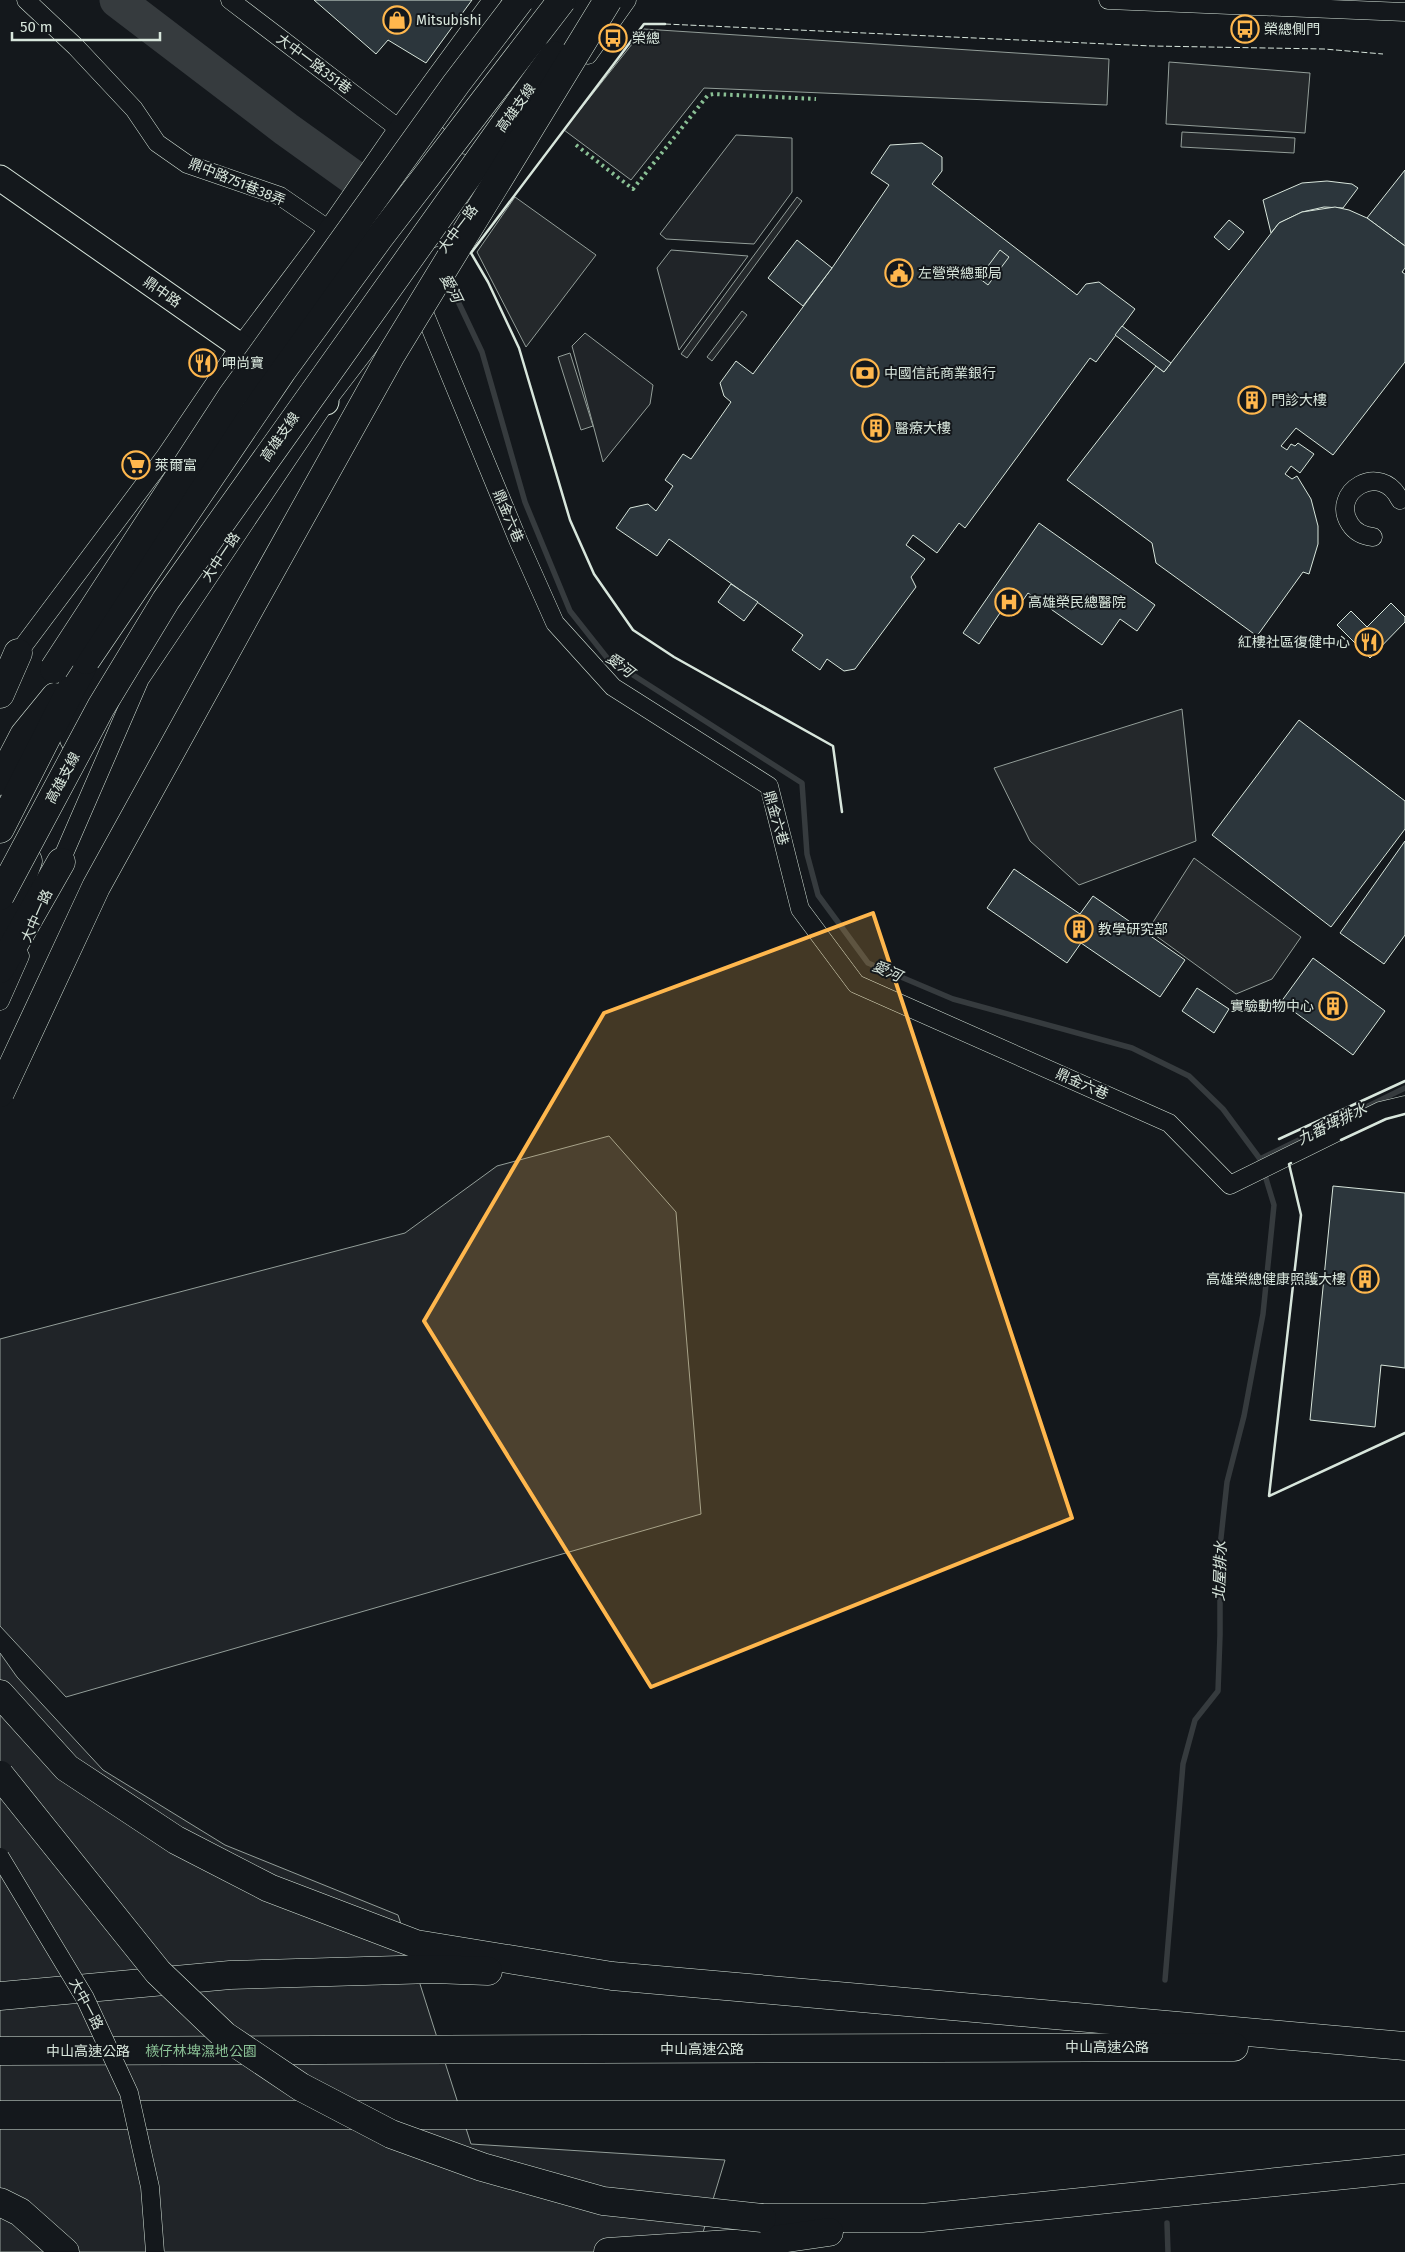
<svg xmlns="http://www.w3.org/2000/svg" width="1405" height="2252" font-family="'Fira Sans','Noto Sans TC',sans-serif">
	<rect width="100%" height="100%" fill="#14181c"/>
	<g fill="#202428" stroke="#939e99">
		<polygon points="736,135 792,138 792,192 754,244 666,239 660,234"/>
		<polygon points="671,250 748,256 679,350 657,268"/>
		<polygon points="585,333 653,385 650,404 603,462 572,346"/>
		<polygon points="609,1136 676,1212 701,1514 66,1697 0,1626 0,1339 405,1233 497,1166"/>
		<polygon points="0,1653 17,1677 103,1770 225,1845 398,1915 471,2144 725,2160 697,2252 0,2252"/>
	</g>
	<g fill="#24282b" stroke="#939e99">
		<polygon points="644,29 1109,59 1107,105 704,88 631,180 564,130"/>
		<polygon points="1169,62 1310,73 1305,133 1166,124"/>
		<polygon points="1182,132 1295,138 1294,153 1181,147"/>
		<polygon points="515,197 596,255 526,347 477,252"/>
		<polygon points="797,197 802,201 687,358 681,354"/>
		<polygon points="742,311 747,315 712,361 707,357"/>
		<polygon points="570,353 593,426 581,430 558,357"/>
		<polygon points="1182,709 1196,841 1079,885 1030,841 994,768"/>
		<polygon points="1194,858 1301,937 1272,979 1236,994 1148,930"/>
	</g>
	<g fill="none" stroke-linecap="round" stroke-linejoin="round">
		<g stroke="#363b3e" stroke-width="5.5">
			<polyline points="447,278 482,352 525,502 570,611 608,659 802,783 807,854 818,895 868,963 953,999 1132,1048 1189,1076 1223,1109 1260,1159 1274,1205 1263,1314 1244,1416 1227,1482 1220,1547 1220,1635 1218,1691 1195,1720 1183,1764 1165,1980"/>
			<polyline points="1260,1159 1405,1088"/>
			<polyline points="1167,2223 1168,2252"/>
		</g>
		<polyline stroke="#363b3e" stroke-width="35" points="117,0 286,129 392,205"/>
	</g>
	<g fill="#2c363c" stroke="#d8e6dc">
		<polygon points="314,0 472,0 426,63 388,40 376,54"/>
		<polygon points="922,143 942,157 942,171 932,184 1077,295 1086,284 1099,282 1135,309 1096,362 1090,358 965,528 959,523 937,553 913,535 906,545 925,559 911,577 916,587 855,669 844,671 827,659 820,670 792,650 803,635 669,539 657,556 616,528 630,508 648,504 656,511 673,486 665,480 683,454 691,459 731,402 724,396 720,383 736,361 753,374 832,268 889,185 871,173 890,145"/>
		<polygon points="1405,170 1405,246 1367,218"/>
		<polygon points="1327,181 1352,184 1358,188 1343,208 1324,207 1302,212 1279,223 1271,233 1263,200 1302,183"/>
		<polygon points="1335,207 1349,210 1367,218 1405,246 1405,268 1402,272 1405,274 1405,362 1333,455 1296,428 1281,446 1287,450 1291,444 1295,446 1298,443 1314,454 1300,473 1291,466 1285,474 1292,479 1297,476 1311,499 1318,526 1318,544 1309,574 1303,572 1257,636 1156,563 1152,543 1067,480 1156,366 1164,372 1279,223 1302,212"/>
		<polygon points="1229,220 1244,232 1229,250 1214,237"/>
		<polygon points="797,240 832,268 803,306 768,278"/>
		<polygon points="1000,250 1009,257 988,285 979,278"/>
		<polygon points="1122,326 1171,363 1164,372 1115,335"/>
		<polygon points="1039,523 1155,605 1137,631 1120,619 1102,645 1028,593 1012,616 1002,610 979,644 963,633"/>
		<polygon points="731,584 758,602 744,621 718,602"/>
		<polygon points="1391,603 1405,617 1405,622 1370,658 1337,625 1351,611 1367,627"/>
		<polygon points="1299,720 1405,801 1405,829 1331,927 1212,835"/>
		<polygon points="1405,841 1405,935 1384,964 1340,933"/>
		<polygon points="1014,869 1080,914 1093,896 1185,960 1160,997 1081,943 1067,963 987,908"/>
		<polygon points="1313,958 1385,1011 1353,1055 1281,1002"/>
		<polygon points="1197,988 1229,1009 1214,1033 1182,1011"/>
		<polygon points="1333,1186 1405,1193 1405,1368 1381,1365 1375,1427 1310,1420"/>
	</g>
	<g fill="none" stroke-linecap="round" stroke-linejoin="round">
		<g stroke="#d8e6dc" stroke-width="19">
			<g id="street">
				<polyline points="26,0 76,47 134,109 157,143 187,164 280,196 328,229"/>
				<polyline points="230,0 398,128"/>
				<polyline points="1108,0 1405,12"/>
				<polyline points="588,55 627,0"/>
				<polyline points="541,61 586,0"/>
				<polyline points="501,114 523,65"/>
				<polyline points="414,288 518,540 555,623 613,687 769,786 800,909 856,984 1169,1123 1230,1185 1380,1111 1405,1105"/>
				<polyline points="289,394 435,196 462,163"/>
				<path d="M 1373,537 C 1364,536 1355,532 1350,524 C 1329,492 1381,460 1400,500"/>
				<polyline points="12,661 164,458 240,346 328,229 398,128 492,0"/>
				<polyline points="57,870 140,679 326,402 438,256"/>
				<polyline points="0,1001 20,956"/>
			</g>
		</g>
		<g stroke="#d8e6dc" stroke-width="27">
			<polyline id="secondary" points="0,178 296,385 326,402"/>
		</g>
		<g stroke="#d8e6dc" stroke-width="29">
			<g id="highway">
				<polyline points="391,213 413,167 433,138"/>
				<polyline points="0,694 18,653"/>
				<polyline points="74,739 91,694 177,555 283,403"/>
				<polyline points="0,781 24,735 55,697"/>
				<polyline points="0,829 86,660"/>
				<polyline points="0,937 28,861"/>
				<polyline points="0,969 61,862"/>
				<polyline points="0,1694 67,1768 176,1840 269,1888 416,1944 612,1976 1405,2046"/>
				<polyline points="0,1996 230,1975 433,1969 488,1971"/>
				<polyline points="0,2051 1234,2047"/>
				<polyline points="0,2115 1405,2115"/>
				<polyline points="0,2202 20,2212 65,2252"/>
				<polyline points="762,2218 922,2218 1405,2169"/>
				<polyline points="608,2252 759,2242 829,2232"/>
			</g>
		</g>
		<use href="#street" stroke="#14181c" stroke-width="18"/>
		<use href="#secondary" stroke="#14181c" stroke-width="25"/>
		<use href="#highway" stroke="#14181c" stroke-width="28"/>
		<g stroke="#d8e6dc" stroke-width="19" stroke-linecap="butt">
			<polyline id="street-bridge" points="0,1857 85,1998 129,2093 150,2187 155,2252"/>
		</g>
		<g stroke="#d8e6dc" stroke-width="29" stroke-linecap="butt">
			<g id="highway-bridge">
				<polyline points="86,660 282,371 379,238 562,0"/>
				<polyline points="54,669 232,396 456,84 520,0"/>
				<polyline points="0,896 101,707 166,600 554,55"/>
				<polyline points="0,1093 96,887 251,606 391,355 608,0"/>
				<polyline points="0,1775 158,1972 225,2036 301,2087 391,2134 482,2167 603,2201 762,2218"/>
			</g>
		</g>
		<use href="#street-bridge" stroke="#14181c" stroke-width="18"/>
		<use href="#highway-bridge" stroke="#14181c" stroke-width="28"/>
		<polyline stroke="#8ac095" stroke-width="4" stroke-dasharray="2.5 4" stroke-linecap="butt" points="576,145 633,189 708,95 714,94 816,99"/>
		<polyline stroke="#d8e6dc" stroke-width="1" stroke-dasharray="6 2.5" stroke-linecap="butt" points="665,24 1152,46 1324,49 1383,54"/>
		<g stroke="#d8e6dc" stroke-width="2.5">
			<polyline points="665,24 644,24 471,253 488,282 519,348 570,520 594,574 633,630 674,657 833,746 842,812"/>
			<polyline points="1279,1139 1405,1081"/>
			<polyline points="1341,1140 1386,1119 1405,1114"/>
			<polyline points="1291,1163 1289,1164 1301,1215 1269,1496 1405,1433"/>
		</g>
	</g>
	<path fill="#ffb74d" fill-opacity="0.2" stroke="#ffb74d" stroke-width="4" stroke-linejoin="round" d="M 873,913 L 1072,1518 L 651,1687 L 424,1321 L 604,1013 Z"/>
	<defs>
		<g id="shop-ring" transform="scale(1.4375)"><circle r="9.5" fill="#14181c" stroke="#ffb74d" stroke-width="1.5"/><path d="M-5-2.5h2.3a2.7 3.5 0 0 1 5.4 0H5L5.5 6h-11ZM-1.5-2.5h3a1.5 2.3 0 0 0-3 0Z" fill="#ffb74d"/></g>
		<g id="bus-ring" transform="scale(1.4375)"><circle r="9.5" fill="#14181c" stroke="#ffb74d" stroke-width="1.5"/><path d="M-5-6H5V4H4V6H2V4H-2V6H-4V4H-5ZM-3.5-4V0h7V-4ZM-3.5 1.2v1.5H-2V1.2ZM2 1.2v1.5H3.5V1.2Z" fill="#ffb74d"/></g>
		<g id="civic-ring" transform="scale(1.4375)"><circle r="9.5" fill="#14181c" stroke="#ffb74d" stroke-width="1.5"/><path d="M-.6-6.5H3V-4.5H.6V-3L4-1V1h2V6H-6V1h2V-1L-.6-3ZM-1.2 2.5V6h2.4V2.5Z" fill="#ffb74d"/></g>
		<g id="restaurant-ring" transform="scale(1.4375)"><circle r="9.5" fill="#14181c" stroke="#ffb74d" stroke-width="1.5"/><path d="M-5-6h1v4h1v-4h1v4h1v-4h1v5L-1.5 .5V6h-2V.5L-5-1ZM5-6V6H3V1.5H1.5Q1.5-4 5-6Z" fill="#ffb74d"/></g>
		<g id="bank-ring" transform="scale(1.4375)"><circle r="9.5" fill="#14181c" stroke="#ffb74d" stroke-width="1.5"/><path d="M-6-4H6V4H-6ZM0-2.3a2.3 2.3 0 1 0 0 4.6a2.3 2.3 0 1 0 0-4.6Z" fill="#ffb74d"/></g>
		<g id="building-ring" transform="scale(1.4375)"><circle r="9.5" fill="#14181c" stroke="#ffb74d" stroke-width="1.5"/><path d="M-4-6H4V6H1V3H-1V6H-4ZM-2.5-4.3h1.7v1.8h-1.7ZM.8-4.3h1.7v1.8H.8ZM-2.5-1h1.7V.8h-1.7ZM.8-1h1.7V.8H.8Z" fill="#ffb74d"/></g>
		<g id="supermarket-ring" transform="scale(1.4375)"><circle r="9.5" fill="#14181c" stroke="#ffb74d" stroke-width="1.5"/><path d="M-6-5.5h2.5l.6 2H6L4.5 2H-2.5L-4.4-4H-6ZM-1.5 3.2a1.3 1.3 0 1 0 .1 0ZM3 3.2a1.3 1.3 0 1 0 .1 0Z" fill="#ffb74d"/></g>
		<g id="hospital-ring" transform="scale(1.4375)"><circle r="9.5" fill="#14181c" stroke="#ffb74d" stroke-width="1.5"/><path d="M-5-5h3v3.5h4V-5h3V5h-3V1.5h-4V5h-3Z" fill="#ffb74d"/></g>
	</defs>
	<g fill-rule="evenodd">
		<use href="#shop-ring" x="397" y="20"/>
		<use href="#bus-ring" x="1245" y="29"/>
		<use href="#bus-ring" x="613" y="38"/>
		<use href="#civic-ring" x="899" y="273"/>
		<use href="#restaurant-ring" x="203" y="363"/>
		<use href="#bank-ring" x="865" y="373"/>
		<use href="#building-ring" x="1252" y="400"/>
		<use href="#building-ring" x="876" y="428"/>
		<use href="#supermarket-ring" x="136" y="465"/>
		<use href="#hospital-ring" x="1009" y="602"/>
		<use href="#restaurant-ring" x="1369" y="642"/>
		<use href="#building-ring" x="1079" y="929"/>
		<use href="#building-ring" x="1333" y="1006"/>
		<use href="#building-ring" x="1365" y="1279"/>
	</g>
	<g text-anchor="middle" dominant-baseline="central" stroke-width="4" stroke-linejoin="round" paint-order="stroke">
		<g font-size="14" fill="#d8e6dc" stroke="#14181c" text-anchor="start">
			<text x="416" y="20">Mitsubishi</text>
			<text x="1264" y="29">榮總側門</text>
			<text x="632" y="38">榮總</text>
			<text x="918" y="273">左營榮總郵局</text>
			<text x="222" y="363">呷尚寶</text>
			<text x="884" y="373">中國信託商業銀行</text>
			<text x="1271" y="400">門診大樓</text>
			<text x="895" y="428">醫療大樓</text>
			<text x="155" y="465">萊爾富</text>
			<text x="1028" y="602">高雄榮民總醫院</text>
			<text x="1350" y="642" text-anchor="end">紅樓社區復健中心</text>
			<text x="1098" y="929">教學研究部</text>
			<text x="1314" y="1006" text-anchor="end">實驗動物中心</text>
			<text x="1346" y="1279" text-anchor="end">高雄榮總健康照護大樓</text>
		</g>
		<g font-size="14" fill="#d8e6dc" stroke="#14181c">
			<text transform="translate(314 64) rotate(37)">大中一路351巷</text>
			<text transform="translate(516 108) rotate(-54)">高雄支線</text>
			<text transform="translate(237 182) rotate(22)">鼎中路751巷38弄</text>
			<text transform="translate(458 229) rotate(-53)">大中一路</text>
			<text transform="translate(162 292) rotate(35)">鼎中路</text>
			<text transform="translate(280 437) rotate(-55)">高雄支線</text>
			<text transform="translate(508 516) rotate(67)">鼎金六巷</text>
			<text transform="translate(221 557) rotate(-56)">大中一路</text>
			<text transform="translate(63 778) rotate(-62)">高雄支線</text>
			<text transform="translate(776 818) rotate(74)">鼎金六巷</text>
			<text transform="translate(37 916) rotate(-66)">大中一路</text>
			<text transform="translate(1082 1084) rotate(24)">鼎金六巷</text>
			<text transform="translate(86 2004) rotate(62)">大中一路</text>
			<text x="1107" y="2047">中山高速公路</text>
			<text x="702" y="2049">中山高速公路</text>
			<text x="88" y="2051">中山高速公路</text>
		</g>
		<g font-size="14" fill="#8ac095" stroke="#14181c">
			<text x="201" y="2051">檨仔林埤濕地公園</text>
		</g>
		<g font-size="15" font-style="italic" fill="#d8e6dc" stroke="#14181c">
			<text transform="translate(451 288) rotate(63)">愛河</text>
			<text transform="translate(620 665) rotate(37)">愛河</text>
			<text transform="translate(887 971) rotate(24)">愛河</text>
			<text transform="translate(1332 1124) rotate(-26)">九番埤排水</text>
			<text transform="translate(1220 1571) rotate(-88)">北屋排水</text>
		</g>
	</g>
	<path d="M12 32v8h148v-8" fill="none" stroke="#d8e6dc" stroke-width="2.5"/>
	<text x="20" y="32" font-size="15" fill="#d8e6dc" stroke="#14181c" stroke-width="4" paint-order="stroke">50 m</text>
</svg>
